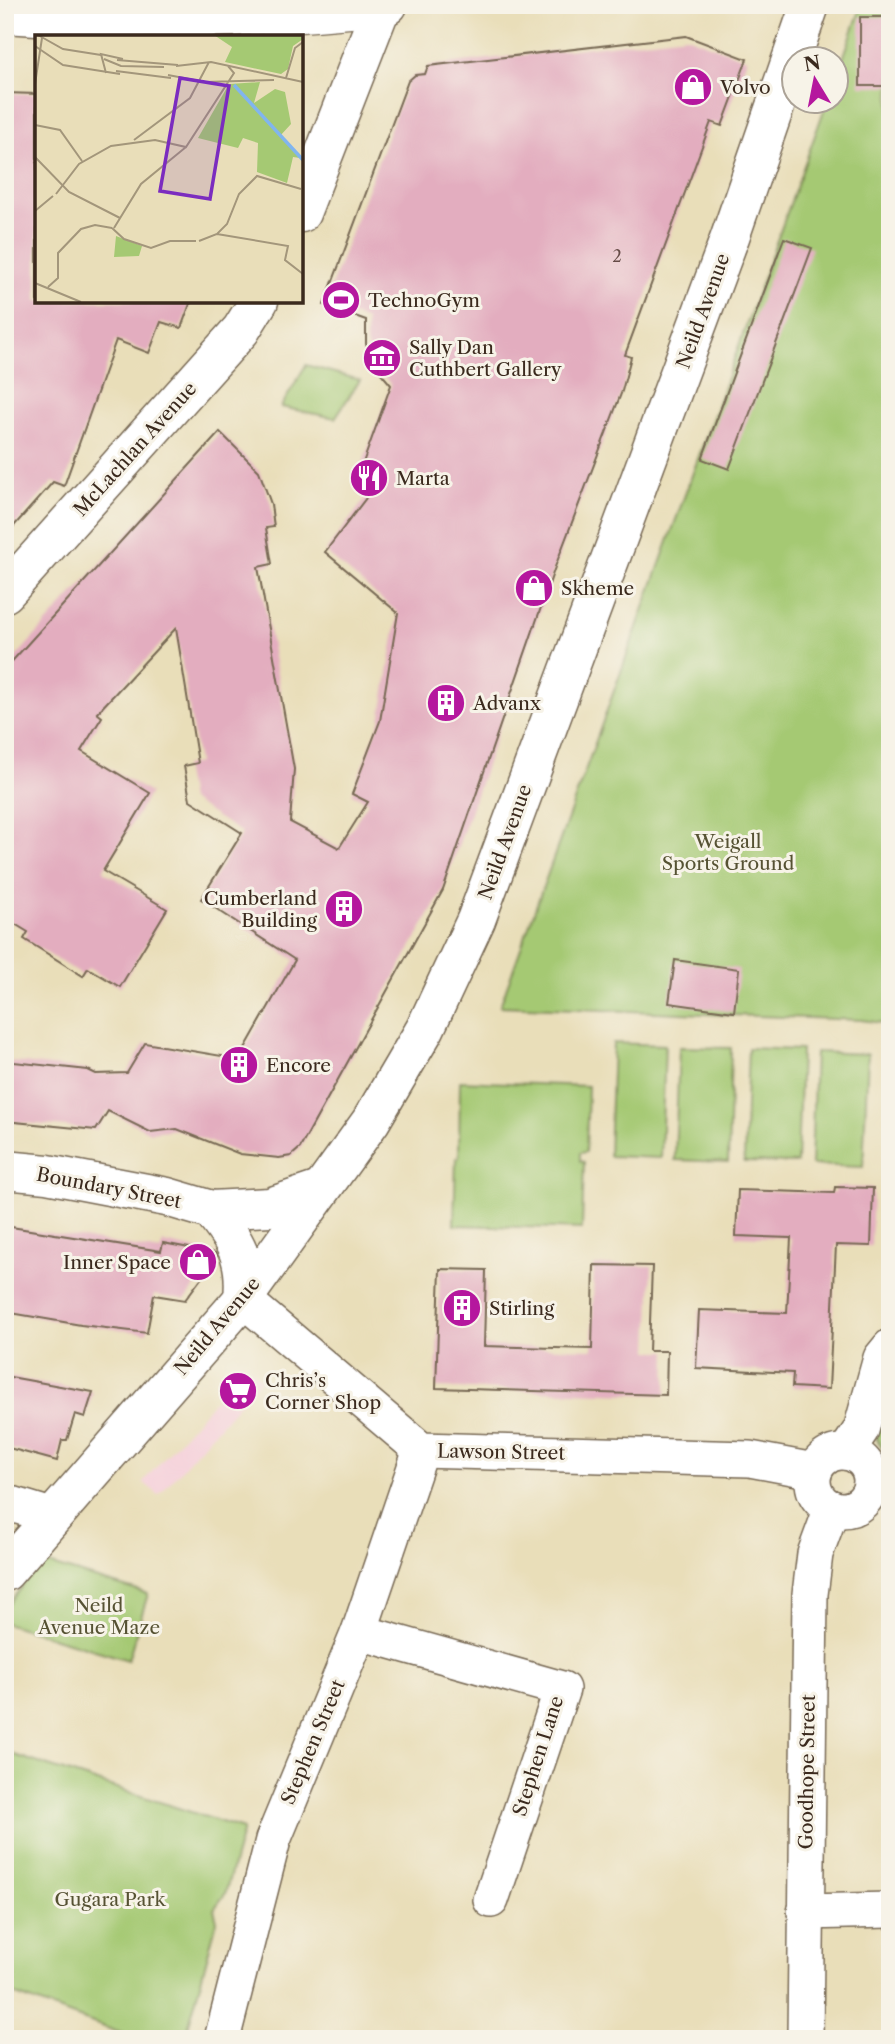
<svg xmlns="http://www.w3.org/2000/svg" width="895" height="2044" font-family="'Libre Caslon Text',serif">
	<rect width="100%" height="100%" fill="#f7f3e8"/>
	<filter id="ink" filterUnits="userSpaceOnUse"><feTurbulence type="fractalNoise" baseFrequency=".0143" numOctaves="2"/><feDisplacementMap in="SourceGraphic" scale="14" xChannelSelector="R" yChannelSelector="G"/><feConvolveMatrix kernelMatrix="1 2 1 2 8 2 1 2 1" color-interpolation-filters="sRGB"/></filter>
	<filter id="wash" filterUnits="userSpaceOnUse"><feTurbulence type="fractalNoise" baseFrequency=".00686" numOctaves="4" result="noise"/><feDisplacementMap in="SourceGraphic" scale="28" xChannelSelector="R" yChannelSelector="G"/><feGaussianBlur stdDeviation="1.57" result="paint"/><feColorMatrix in="noise" values="0 0 0 0 0 0 0 0 0 0 0 0 0 0 0 0 0 1.4 0 .05"/><feComposite in="paint" operator="in"/></filter>
	<g filter="url(#wash)">
		<rect width="100%" height="100%" fill="#e9deb9"/>
		<polygon fill="#f5cfda" points="249,1368 261,1379 159,1495 143,1482 240,1371"/>
		<g fill="#a5c973" stroke="#707a48" stroke-width="2">
			<polygon points="862,5 890,5 890,1024 861,1020 500,1006 827,102 836,102 836,78"/>
			<polygon points="306,365 360,380 335,418 281,407"/>
			<polygon points="613,1043 665,1045 661,1158 609,1156"/>
			<polygon points="679,1047 731,1048 728,1162 675,1160"/>
			<polygon points="748,1048 801,1050 797,1163 744,1162"/>
			<polygon points="815,1052 868,1054 863,1167 811,1165"/>
			<polygon points="460,1081 588,1086 586,1152 580,1153 580,1161 584,1162 582,1229 454,1225 456,1158 459,1158"/>
			<polygon points="890,1382 890,1460 876,1438"/>
			<polygon points="41,1562 148,1594 128,1660 5,1623 5,1608"/>
			<polygon points="5,1752 243,1829 225,1894 214,1909 217,1921 185,2039 137,2039 5,1991"/>
		</g>
		<g id="blocks">
			<g fill="#e3adbf">
				<rect x="860" y="17" width="30" height="69"/>
				<polygon points="686,36 747,59 722,126 711,122 625,355 631,357 622,391 555,567 443,890 300,1148 291,1156 279,1158 240,1154 177,1129 150,1132 108,1111 96,1130 5,1121 5,1061 88,1070 96,1074 127,1073 145,1043 239,1059 295,960 201,899 242,833 190,800 184,766 198,763 176,628 97,713 102,717 81,751 150,793 103,871 167,909 120,987 88,968 83,976 24,939 28,932 5,918 5,669 220,432 259,471 271,504 274,527 266,528 272,564 258,567 294,769 290,822 339,848 368,802 352,794 380,721 398,613 325,552 372,490 355,485 391,385 375,366 366,344 366,320 324,305 408,81 415,75 425,74 428,66"/>
				<polygon points="5,93 37,94 37,301 191,301 181,328 161,322 149,353 116,340 64,486 53,482 5,536"/>
				<polygon points="784,238 812,248 729,469 702,459"/>
				<polygon points="675,960 739,969 734,1012 669,1003"/>
				<polygon points="835,1187 873,1188 871,1246 836,1245 829,1389 792,1387 793,1373 696,1368 699,1310 787,1313 791,1238 736,1236 738,1190 834,1193"/>
				<polygon points="5,1226 161,1251 163,1243 215,1253 217,1257 185,1300 154,1295 147,1333 81,1325 5,1312"/>
				<polygon points="594,1265 652,1266 649,1351 667,1351 666,1395 436,1388 440,1269 486,1270 484,1346 592,1349"/>
				<polygon points="5,1376 93,1392 85,1417 75,1414 67,1440 62,1440 57,1461 5,1447"/>
			</g>
		</g>
	</g>
	<g filter="url(#ink)">
		<use href="#blocks" fill-opacity="0" stroke="#786954" stroke-width="2"/>
		<g fill="none" stroke-linecap="round" stroke-linejoin="round">
			<g stroke="#786954" stroke-width="38">
				<g id="street">
					<polyline points="243,1299 421,1450 750,1459 814,1471"/>
					<polyline points="846,1452 861,1430 881,1358 890,1347"/>
					<circle cx="842" cy="1481" r="29"/>
					<polyline points="5,1502 51,1516"/>
					<polyline points="359,1632 562,1689 491,1900"/>
					<polyline points="805,1912 890,1910"/>
					<polyline points="222,2039 273,1840 359,1632 421,1450"/>
					<polyline points="805,2039 810,1594 815,1554 832,1508"/>
				</g>
			</g>
			<g stroke="#786954" stroke-width="41">
				<g id="secondary">
					<polyline points="301,213 382,5"/>
					<polyline points="5,593 241,330 259,301"/>
					<polyline points="5,1170 47,1174 167,1197 211,1210 270,1207 320,1190"/>
					<path d="M 211,1210 C 236,1241 247,1258 243,1299"/>
					<polyline points="5,1572 243,1299 371,1121 425,1029 476,920 730,237 810,5"/>
				</g>
			</g>
			<g stroke="#786954" stroke-width="41">
				<path id="primary" d="M 5,14 C 132,23 262,19 388,5"/>
			</g>
			<use href="#street" stroke="#fff" stroke-width="35"/>
			<use href="#secondary" stroke="#fff" stroke-width="38"/>
			<use href="#primary" stroke="#fff" stroke-width="38"/>
		</g>
	</g>
	<defs>
		<g id="shop-disc" transform="scale(2.0125)"><circle r="9.5" fill="#b5179e" stroke="#f7f3e8"/><path d="M-5-2.5h2.3a2.7 3.5 0 0 1 5.4 0H5L5.5 6h-11ZM-1.5-2.5h3a1.5 2.3 0 0 0-3 0Z" fill="#fff"/></g>
		<g id="stadium-disc" transform="scale(2.0125)"><circle r="9.5" fill="#b5179e" stroke="#f7f3e8"/><path d="M0-5a6.5 5 0 1 0 0 10a6.5 5 0 1 0 0-10ZM-3.5-1.8h7v3.6h-7Z" fill="#fff"/></g>
		<g id="museum-disc" transform="scale(2.0125)"><circle r="9.5" fill="#b5179e" stroke="#f7f3e8"/><path d="M0-6L6-3V-2H-6V-3ZM-5-1h2V3h-2ZM-1-1h2V3h-2ZM3-1h2V3H3ZM-6 4H6V6H-6Z" fill="#fff"/></g>
		<g id="restaurant-disc" transform="scale(2.0125)"><circle r="9.5" fill="#b5179e" stroke="#f7f3e8"/><path d="M-5-6h1v4h1v-4h1v4h1v-4h1v5L-1.5 .5V6h-2V.5L-5-1ZM5-6V6H3V1.5H1.5Q1.5-4 5-6Z" fill="#fff"/></g>
		<g id="building-disc" transform="scale(2.0125)"><circle r="9.5" fill="#b5179e" stroke="#f7f3e8"/><path d="M-4-6H4V6H1V3H-1V6H-4ZM-2.5-4.3h1.7v1.8h-1.7ZM.8-4.3h1.7v1.8H.8ZM-2.5-1h1.7V.8h-1.7ZM.8-1h1.7V.8H.8Z" fill="#fff"/></g>
		<g id="supermarket-disc" transform="scale(2.0125)"><circle r="9.5" fill="#b5179e" stroke="#f7f3e8"/><path d="M-6-5.5h2.5l.6 2H6L4.5 2H-2.5L-4.4-4H-6ZM-1.5 3.2a1.3 1.3 0 1 0 .1 0ZM3 3.2a1.3 1.3 0 1 0 .1 0Z" fill="#fff"/></g>
	</defs>
	<g fill-rule="evenodd">
		<use href="#shop-disc" x="693" y="87"/>
		<use href="#stadium-disc" x="341" y="300"/>
		<use href="#museum-disc" x="382" y="358"/>
		<use href="#restaurant-disc" x="369" y="478"/>
		<use href="#shop-disc" x="534" y="588"/>
		<use href="#building-disc" x="446" y="703"/>
		<use href="#building-disc" x="344" y="909"/>
		<use href="#building-disc" x="239" y="1065"/>
		<use href="#shop-disc" x="198" y="1262"/>
		<use href="#building-disc" x="462" y="1308"/>
		<use href="#supermarket-disc" x="238" y="1391"/>
	</g>
	<g text-anchor="middle" dominant-baseline="central" stroke-width="6" stroke-linejoin="round" paint-order="stroke">
		<g font-size="16" fill="#654b46">
			<text x="617" y="256">2</text>
		</g>
		<g font-size="19" fill="#3b2a1e" stroke="#f7f3e8" text-anchor="start">
			<text x="720" y="87">Volvo</text>
			<text x="368" y="300">TechnoGym</text>
			<text x="409" y="347">Sally Dan<tspan x="409" dy="22">Cuthbert Gallery</tspan></text>
			<text x="396" y="478">Marta</text>
			<text x="561" y="588">Skheme</text>
			<text x="473" y="703">Advanx</text>
			<text x="317" y="898" text-anchor="end">Cumberland<tspan x="317" dy="22">Building</tspan></text>
			<text x="266" y="1065">Encore</text>
			<text x="171" y="1262" text-anchor="end">Inner Space</text>
			<text x="489" y="1308">Stirling</text>
			<text x="265" y="1380">Chris’s<tspan x="265" dy="22">Corner Shop</tspan></text>
		</g>
		<g font-size="19" fill="#3b2a1e" stroke="#f7f3e8">
			<text transform="translate(703 311) rotate(-70)">Neild Avenue</text>
			<text transform="translate(135 449) rotate(-48)">McLachlan Avenue</text>
			<text transform="translate(505 842) rotate(-70)">Neild Avenue</text>
			<text transform="translate(109 1188) rotate(11)">Boundary Street</text>
			<text transform="translate(217 1326) rotate(-50)">Neild Avenue</text>
			<text transform="translate(501 1452) rotate(1)">Lawson Street</text>
			<text transform="translate(313 1742) rotate(-67)">Stephen Street</text>
			<text transform="translate(538 1756) rotate(-72)">Stephen Lane</text>
			<text transform="translate(807 1772) rotate(-89)">Goodhope Street</text>
		</g>
		<g font-size="19" fill="#565233" stroke="#f7f3e8">
			<text x="728" y="841">Weigall<tspan x="728" dy="22">Sports Ground</tspan></text>
			<text x="99" y="1605">Neild<tspan x="99" dy="22">Avenue Maze</tspan></text>
			<text x="110" y="1899">Gugara Park</text>
		</g>
	</g>
	<g transform="translate(35 35)">
		<rect width="268" height="268" fill="#e9deb9"/>
		<path d="M 179,0 L 268,0 L 268,4 L 258,11 L 253,34 L 246,39 L 190,27 L 197,12 ZM 225,47 L 219,68 L 240,54 L 250,57 L 256,89 L 245,101 L 265,123 L 258,122 L 252,148 L 222,137 L 223,108 L 208,103 L 203,113 L 163,103 L 194,49 ZM 81,201 L 107,211 L 104,221 L 79,222 Z" fill="#a5c973"/>
		<path fill="none" stroke="#81b5ef" stroke-width="3.5" d="M 199,50 L 268,125"/>
		<path fill="none" stroke="#a3967b" stroke-width="2" d="M 3,0 L 28,14 L 66,20M 0,11 L 28,30 L 85,39M 69,24 L 86,31 L 129,32M 82,25 L 143,30M 141,31 L 176,27 L 268,47M 81,36 L 136,43M 71,38 L 66,19 L 88,24M 133,40 L 170,47 L 239,45M 251,43 L 260,13 L 268,7M 0,49 L 7,3M 0,90 L 25,95 L 47,126M 99,105 L 155,63 L 174,27M 0,122 L 34,157 L 85,183M 21,159 L 44,129 L 76,111 L 120,105 L 151,112 L 199,38 L 193,31M 0,176 L 18,161M 77,193 L 89,204 L 116,213 L 135,206 L 161,206M 79,193 L 106,149 L 151,112M 182,199 L 253,211 L 250,225 L 268,239M 164,206 L 182,199 L 192,189 L 204,159 L 222,141 L 266,154M 0,248 L 46,267M 13,252 L 23,243 L 23,218 L 46,194 L 60,190 L 77,193"/>
		<path fill="#7b2cbf" fill-opacity="0.15" stroke="#7b2cbf" stroke-width="3.5" d="M 145,43 L 194,51 L 175,164 L 125,156 Z"/>
		<rect width="268" height="268" fill="none" stroke="#3b2a1e" stroke-width="3.5"/>
	</g>
	<rect width="895" height="2044" fill="none" stroke="#f7f3e8" stroke-width="28"/>
	<g transform="translate(815 80) rotate(350)"><circle r="33" fill="#f7f3e8" stroke="#aca397" stroke-width="2"/>
	<path d="M0-5L12 26L0 18L-12 26Z" fill="#b5179e"/>
	<text y="-10" font-size="19" font-weight="bold" text-anchor="middle" fill="#3b2a1e">N</text>
	</g>
</svg>
